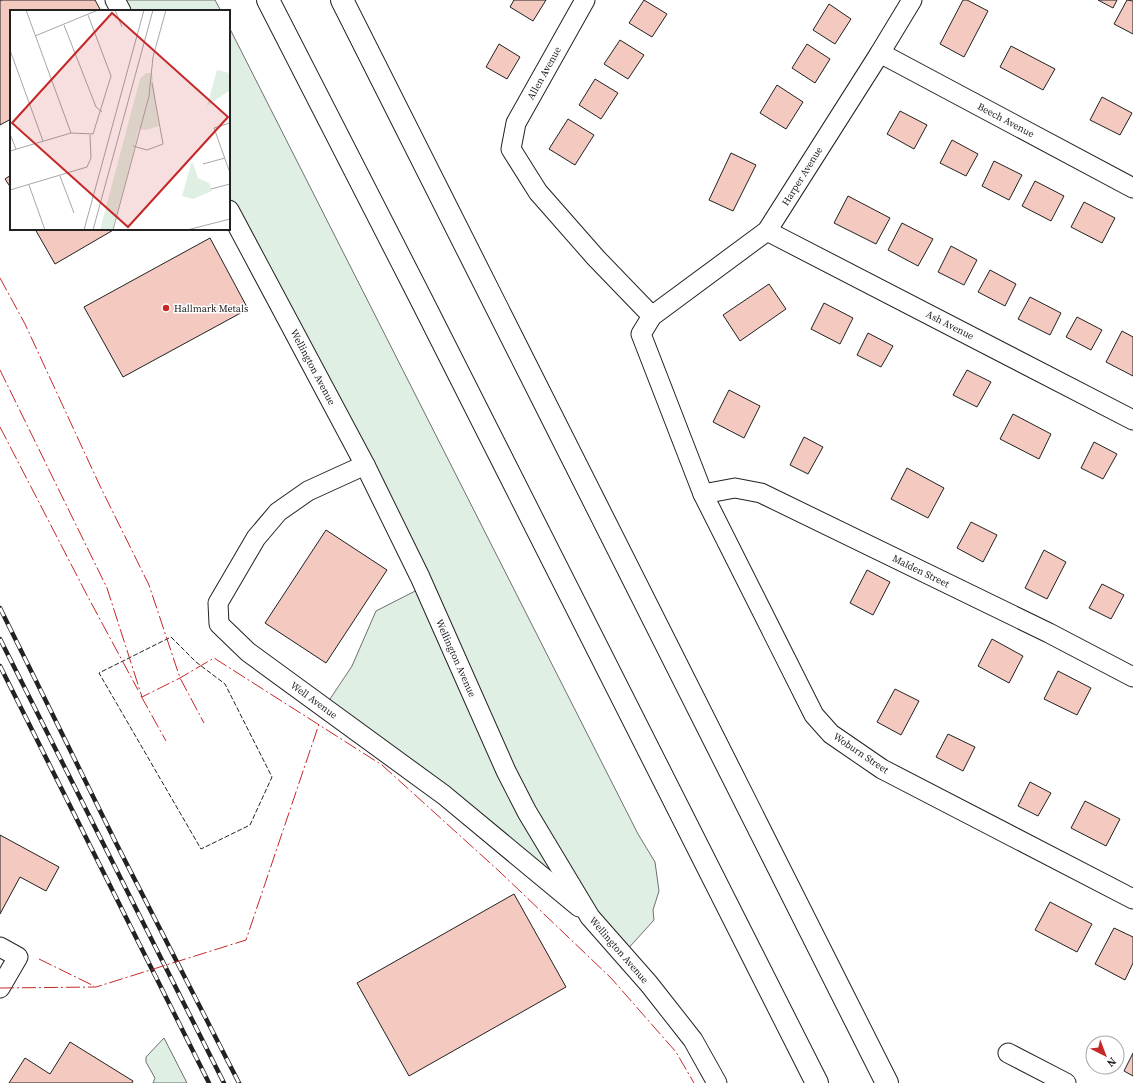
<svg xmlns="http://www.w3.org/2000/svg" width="1133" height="1083" font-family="'Source Serif 4',serif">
	<rect width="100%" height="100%" fill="#fff"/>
	<g fill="#e0efe3" stroke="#6f6f6f">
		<polygon points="113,0 215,0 221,11 119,11"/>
		<polygon points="229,27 638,834 655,862 659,891 653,910 654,920 625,952 329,705 330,699 352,666 376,611 423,587 229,214"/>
		<polygon points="164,1038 187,1083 153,1083 155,1078 146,1062 146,1057"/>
	</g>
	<g fill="#f3c9c0" stroke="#222">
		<polygon points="2,0 95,0 101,11 11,11 11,119 0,125 0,1"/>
		<polygon points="514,0 546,0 533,21 510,7"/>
		<polygon points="644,0 667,14 652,37 629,23"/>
		<polygon points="963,0 967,0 988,11 964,57 940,44"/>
		<polygon points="1098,0 1117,0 1113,8"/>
		<polygon points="1127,0 1133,1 1133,34 1114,24"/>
		<polygon points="829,4 851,19 835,44 813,30"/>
		<polygon points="620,40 644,55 628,79 604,64"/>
		<polygon points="499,44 520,57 507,79 486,67"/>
		<polygon points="807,44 830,59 815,83 792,68"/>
		<polygon points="1011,46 1055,69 1043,90 1000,67"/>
		<polygon points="595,79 618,93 601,119 579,105"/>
		<polygon points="777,85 803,102 786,129 760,113"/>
		<polygon points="1102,97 1132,113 1120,135 1090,120"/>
		<polygon points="900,111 927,125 914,149 887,134"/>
		<polygon points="568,119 594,135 575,165 549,149"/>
		<polygon points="952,140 978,154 966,176 940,163"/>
		<polygon points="731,153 756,165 733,211 709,200"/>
		<polygon points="994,161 1022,175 1009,200 982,186"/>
		<polygon points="11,175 11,188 5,179"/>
		<polygon points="1035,181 1064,196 1051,221 1022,206"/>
		<polygon points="848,196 890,218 876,244 834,223"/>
		<polygon points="1084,202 1115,218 1102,243 1071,227"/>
		<polygon points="902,223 933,239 918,266 888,250"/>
		<polygon points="35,229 115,229 55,264"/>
		<polygon points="210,238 248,309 123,377 84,307"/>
		<polygon points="951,246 977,260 964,285 938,272"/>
		<polygon points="990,270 1016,284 1005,306 978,292"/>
		<polygon points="769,284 786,309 740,341 723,315"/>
		<polygon points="1030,297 1061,313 1050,335 1018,319"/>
		<polygon points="824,303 853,318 840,344 811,329"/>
		<polygon points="1077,317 1102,330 1091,350 1066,337"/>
		<polygon points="1122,331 1133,337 1133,376 1106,362"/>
		<polygon points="868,333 893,346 881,367 857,355"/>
		<polygon points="967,370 991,382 977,407 953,395"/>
		<polygon points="729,390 760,406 744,438 713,422"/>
		<polygon points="1013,414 1051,434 1039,459 1000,439"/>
		<polygon points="804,437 823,447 808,474 790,465"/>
		<polygon points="1094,442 1117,454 1103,479 1081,468"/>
		<polygon points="907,468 944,488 928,518 891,499"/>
		<polygon points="971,522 997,535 983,562 957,548"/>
		<polygon points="326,530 387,570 326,663 265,623"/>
		<polygon points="1044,550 1066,562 1047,599 1025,588"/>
		<polygon points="867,570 890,582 873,615 850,603"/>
		<polygon points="1102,584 1124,595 1111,619 1089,608"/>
		<polygon points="992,639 1023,656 1009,683 978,666"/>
		<polygon points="1058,671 1091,688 1077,715 1044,699"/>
		<polygon points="895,689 919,701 901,735 877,722"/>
		<polygon points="948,734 975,747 963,771 936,757"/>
		<polygon points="1030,782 1051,793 1038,816 1018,806"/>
		<polygon points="1085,801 1120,819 1106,846 1071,828"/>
		<polygon points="0,835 59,867 46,891 20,877 0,914"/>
		<polygon points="514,894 566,987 409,1076 357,983"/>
		<polygon points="1050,902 1092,924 1077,952 1035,930"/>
		<polygon points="1114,928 1133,937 1133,963 1125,980 1095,964"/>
		<polygon points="70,1042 133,1081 132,1083 9,1083 25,1058 50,1074"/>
		<polygon points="1133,1053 1133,1076 1124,1071"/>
	</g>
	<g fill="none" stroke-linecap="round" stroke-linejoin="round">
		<g stroke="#222" stroke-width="21">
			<g id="street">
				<polyline points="115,0 121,11"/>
				<polyline points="585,0 516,123 511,149 538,192 596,258 652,316"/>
				<polyline points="912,0 880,53 767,231 652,316 641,334 703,494 814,715 831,734 882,769 1133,899"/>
				<polyline points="880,53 1133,188"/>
				<polyline points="229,210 365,465 420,577 506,771 527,812 590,917 649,984 693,1040 717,1083"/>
				<polyline points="767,231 1133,420"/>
				<polyline points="365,465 308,491 278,512 256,538 218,603 219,624 248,652 444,795 579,907"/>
				<polyline points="703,494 735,488 761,493 1049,633 1133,677"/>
				<polyline points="0,947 18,957 0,988"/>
				<polyline points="1008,1053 1066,1083"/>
			</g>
		</g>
		<g stroke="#222" stroke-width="24">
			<g id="highway">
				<polyline points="268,0 420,297 817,1083"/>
				<polyline points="342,0 887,1083"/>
			</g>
		</g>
		<use href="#street" stroke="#fff" stroke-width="19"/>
		<use href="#highway" stroke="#fff" stroke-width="22"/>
		<g stroke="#222" stroke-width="4.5">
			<g id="rail">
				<polyline points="0,608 116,843 239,1083"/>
				<polyline points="0,639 224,1083"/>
				<polyline points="0,666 209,1083"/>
			</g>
		</g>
		<use href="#rail" stroke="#fff" stroke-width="3" stroke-dasharray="9" stroke-linecap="butt"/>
		<polygon stroke="#222" stroke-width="1" stroke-dasharray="5 2" stroke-linecap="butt" points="171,637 196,662 225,684 272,777 250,825 201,849 99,673"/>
		<g stroke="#c62828" stroke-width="1" stroke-dasharray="14 3 2 3" stroke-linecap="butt">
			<polyline points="0,278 25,324 100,486 149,585 180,678 204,723"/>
			<polyline points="0,370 107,588 142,697 180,678 214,658 382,765 500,872 611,978 676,1052 694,1083"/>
			<polyline points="0,427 88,597 138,690"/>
			<polyline points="141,696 166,741"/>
			<polyline points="39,959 94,986"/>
			<polyline points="0,988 96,987 246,940 319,724"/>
		</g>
	</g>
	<circle fill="#c62828" stroke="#fff" stroke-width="1.5" cx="166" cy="308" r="4"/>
	<g text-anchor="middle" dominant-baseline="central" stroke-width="3" stroke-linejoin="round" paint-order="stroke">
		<g font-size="10" fill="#222" stroke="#fff">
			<text transform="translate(544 73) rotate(-61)">Allen Avenue</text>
			<text transform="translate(1006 120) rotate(28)">Beech Avenue</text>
			<text transform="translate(802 176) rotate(-58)">Harper Avenue</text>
			<text transform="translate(950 325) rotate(27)">Ash Avenue</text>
			<text transform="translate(313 367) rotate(62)">Wellington Avenue</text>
			<text transform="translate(921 571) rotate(26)">Malden Street</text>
			<text transform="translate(456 658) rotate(66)">Wellington Avenue</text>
			<text transform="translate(314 700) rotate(36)">Well Avenue</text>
			<text transform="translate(861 753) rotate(34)">Woburn Street</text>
			<text transform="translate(619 950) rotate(49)">Wellington Avenue</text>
		</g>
		<g font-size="10" fill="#222" stroke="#fff" text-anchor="start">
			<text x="174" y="308">Hallmark Metals</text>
		</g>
	</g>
	<g transform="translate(10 10)">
		<rect width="220" height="220" fill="#fff"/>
		<path d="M 207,60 L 220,63 L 220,80 L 197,96 ZM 136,63 L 142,63 L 149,116 L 136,120 L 129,119 L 103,220 L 90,220 L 130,69 ZM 182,151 L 188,168 L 199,173 L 202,181 L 183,189 L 172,186 Z" fill="#e0efe3"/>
		<path fill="none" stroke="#a7a7a7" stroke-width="1" d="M 16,0 L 61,123M 105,0 L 112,17M 54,15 L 86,97 L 92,102M 25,26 L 88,0M 0,40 L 33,131M 220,113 L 204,118 L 220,163M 0,124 L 6,139M 123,136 L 137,140 L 153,134 L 142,73M 0,141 L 61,123 L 83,124 L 101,66 L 78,5M 193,154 L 215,148M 50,166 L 64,203M 19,175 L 35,220M 201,179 L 220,174M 0,180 L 77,157 L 81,148 L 80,125M 74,220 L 134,0M 83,220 L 143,0M 103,220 L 139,86 L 143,47 L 156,0M 177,220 L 220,209"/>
		<path fill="#c62828" fill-opacity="0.15" stroke="#c62828" stroke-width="2" d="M 102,3 L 218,107 L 118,217 L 2,113 Z"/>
		<rect width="220" height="220" fill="none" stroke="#222" stroke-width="2"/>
	</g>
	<g transform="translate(1105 1055) rotate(138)"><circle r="19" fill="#ffffff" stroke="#a7a7a7"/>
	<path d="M0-3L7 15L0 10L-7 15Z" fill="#c62828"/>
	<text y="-6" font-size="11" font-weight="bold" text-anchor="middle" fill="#222222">N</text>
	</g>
</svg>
